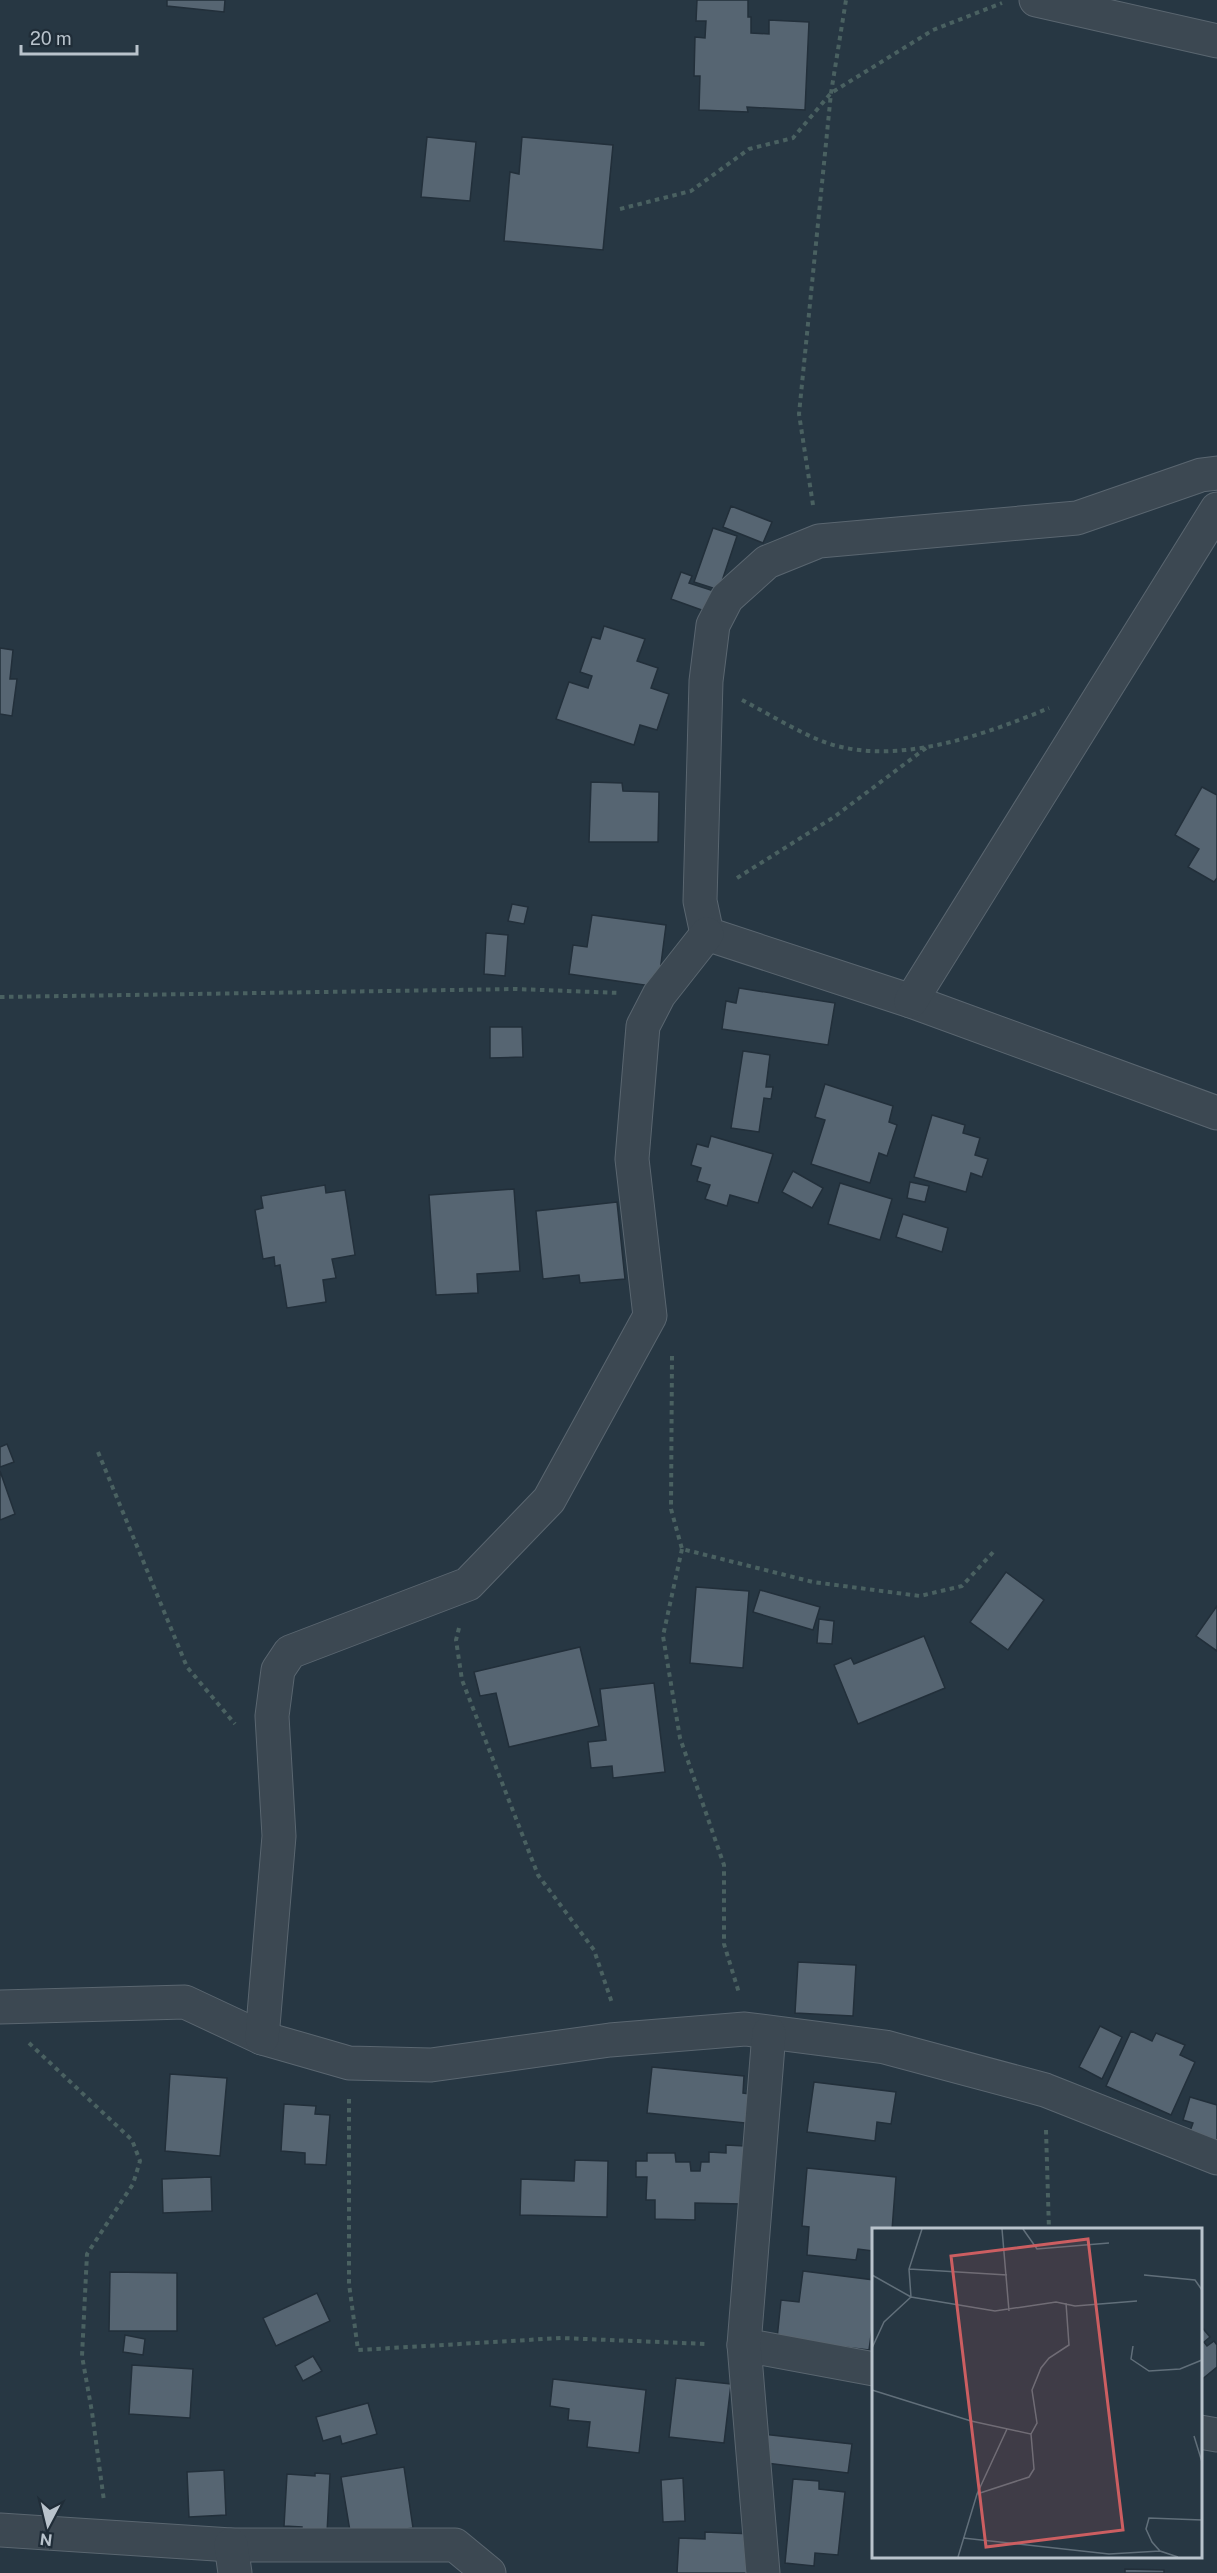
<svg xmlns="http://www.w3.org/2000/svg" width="1217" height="2573" font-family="'Public Sans',sans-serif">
	<rect width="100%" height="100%" fill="#273743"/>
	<g fill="#566572" stroke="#222f3a" stroke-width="1.5">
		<polygon points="167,0 225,0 224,12 167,6"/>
		<polygon points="697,0 748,0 748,17 751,17 751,33 769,34 769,20 809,22 805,110 747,107 748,112 699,110 700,76 694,76 695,37 705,38 706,21 696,21"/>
		<polygon points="427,137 476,142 470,201 421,197"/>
		<polygon points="522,137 613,145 603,250 504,241 510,172 519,174"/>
		<polygon points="731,506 772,522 763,543 723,527"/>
		<polygon points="713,528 737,536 719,590 694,582"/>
		<polygon points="681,572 692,576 689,583 717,592 710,613 671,599"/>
		<polygon points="604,626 645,639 637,661 658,668 651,688 669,694 657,730 640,725 634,745 556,719 569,682 588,688 592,676 580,672 592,637 600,639"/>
		<polygon points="0,648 13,650 10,679 17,679 12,716 0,714"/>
		<polygon points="591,782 622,783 623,791 659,792 658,842 589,842"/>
		<polygon points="1202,787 1217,795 1217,878 1214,882 1188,867 1199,849 1175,835"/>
		<polygon points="512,904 528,907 524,924 508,921"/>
		<polygon points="592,915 666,925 658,987 569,974 573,945 587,947"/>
		<polygon points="486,933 508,935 505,976 484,974"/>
		<polygon points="739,988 835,1003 828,1045 722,1029 726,1001 736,1003"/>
		<polygon points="490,1027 522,1027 523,1057 490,1058"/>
		<polygon points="743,1051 770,1055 766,1087 773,1087 771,1099 764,1098 759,1132 731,1128"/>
		<polygon points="825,1084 893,1106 889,1122 897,1125 887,1156 879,1153 870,1183 811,1164 825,1120 815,1117"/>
		<polygon points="932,1115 965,1125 963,1133 980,1138 975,1155 988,1159 982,1177 971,1173 966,1192 914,1177"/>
		<polygon points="711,1136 773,1154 758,1203 730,1195 727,1206 705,1199 710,1185 697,1181 701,1168 691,1165 697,1144 708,1147"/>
		<polygon points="793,1171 823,1188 812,1208 782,1192"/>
		<polygon points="910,1182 929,1186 925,1202 907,1198"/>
		<polygon points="840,1183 892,1199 880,1240 828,1224"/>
		<polygon points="325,1185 326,1193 345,1190 355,1255 332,1259 336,1278 323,1280 326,1302 287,1308 280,1265 275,1266 274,1257 263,1259 255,1210 263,1208 261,1196"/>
		<polygon points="514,1189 520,1271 477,1274 478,1293 436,1295 429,1195"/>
		<polygon points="617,1202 625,1279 580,1283 579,1275 543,1279 536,1211"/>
		<polygon points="903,1214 948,1228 942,1252 896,1237"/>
		<polygon points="7,1444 14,1462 0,1467 0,1447"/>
		<polygon points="0,1471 15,1514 0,1520"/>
		<polygon points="1006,1572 1044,1600 1008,1650 970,1622"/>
		<polygon points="696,1587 749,1591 743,1668 690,1663"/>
		<polygon points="760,1590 820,1607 813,1630 753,1612"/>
		<polygon points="1217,1606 1217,1651 1196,1636"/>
		<polygon points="819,1619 834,1621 832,1644 817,1643"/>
		<polygon points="924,1636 945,1688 858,1724 834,1665 851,1658 854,1664"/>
		<polygon points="580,1647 599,1726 509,1747 496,1693 480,1696 474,1672"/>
		<polygon points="654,1683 665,1772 613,1778 612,1766 591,1768 588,1742 606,1740 600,1689"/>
		<polygon points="798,1962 856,1965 853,2016 795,2013"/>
		<polygon points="1100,2026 1122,2037 1102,2079 1079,2067"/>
		<polygon points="1131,2031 1152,2041 1156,2033 1185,2045 1180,2055 1195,2062 1171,2115 1106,2086"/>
		<polygon points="652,2067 744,2076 743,2093 758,2095 755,2124 647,2113"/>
		<polygon points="170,2074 227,2078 220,2156 165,2151"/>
		<polygon points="814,2082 896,2092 891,2124 877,2122 875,2141 807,2132"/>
		<polygon points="1190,2097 1217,2105 1217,2142 1189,2134 1193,2123 1183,2120"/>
		<polygon points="284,2104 316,2106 315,2114 330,2115 326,2165 305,2164 305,2153 281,2151"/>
		<polygon points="726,2145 745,2146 744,2204 695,2203 695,2220 655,2219 655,2200 646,2200 647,2177 636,2177 636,2161 647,2161 647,2153 675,2153 676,2162 690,2162 691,2171 700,2171 701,2162 709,2162 709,2152 726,2153"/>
		<polygon points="575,2160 608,2161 607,2217 520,2215 521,2179 574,2181"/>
		<polygon points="807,2168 896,2177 892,2230 874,2230 873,2251 858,2249 856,2260 807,2255 809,2227 802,2226"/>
		<polygon points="211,2177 212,2211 163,2213 162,2179"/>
		<polygon points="803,2271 874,2280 874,2313 869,2350 777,2339 781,2300 799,2302"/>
		<polygon points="110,2272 177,2273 177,2331 109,2331"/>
		<polygon points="317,2293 330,2321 276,2346 263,2318"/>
		<polygon points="1200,2325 1210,2337 1204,2342 1207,2346 1214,2341 1217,2345 1217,2367 1200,2381"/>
		<polygon points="125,2335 145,2339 143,2355 123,2352"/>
		<polygon points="313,2356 322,2371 303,2381 295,2366"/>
		<polygon points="132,2365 193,2369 190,2418 129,2414"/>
		<polygon points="676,2378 731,2384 724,2443 669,2437"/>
		<polygon points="553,2379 646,2390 639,2453 587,2447 590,2422 568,2420 569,2409 550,2406"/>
		<polygon points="368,2403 377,2434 342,2444 340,2436 323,2441 316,2417"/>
		<polygon points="761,2434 852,2444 848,2473 758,2462"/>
		<polygon points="404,2467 413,2528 351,2537 341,2477"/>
		<polygon points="224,2470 226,2515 189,2517 187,2472"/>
		<polygon points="315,2473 330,2474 327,2533 302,2532 302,2527 284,2526 287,2474 315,2476"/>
		<polygon points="683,2478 685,2521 663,2522 661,2480"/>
		<polygon points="793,2479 819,2481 819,2489 845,2492 838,2555 815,2553 814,2566 785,2563"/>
		<polygon points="705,2532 754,2534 752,2573 677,2573 679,2538 705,2539"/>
		<polygon points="1125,2569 1164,2570 1164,2573 1125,2573"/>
	</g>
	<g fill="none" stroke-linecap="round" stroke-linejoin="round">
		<g stroke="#5a6670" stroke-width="35">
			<g id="minor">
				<polyline points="1036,0 1217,41"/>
				<polyline points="1217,473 1201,475 1077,518 819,541 767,562 727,598 713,625 706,681 700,901 707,934 911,1001 1217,1113"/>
				<polyline points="911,1001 1217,509"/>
				<polyline points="0,2007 185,2002 262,2038 349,2063 431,2065 610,2040 745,2029 885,2047 1045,2090 1217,2158"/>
				<polyline points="262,2038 279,1836 272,1716 278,1670 290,1652 468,1584 549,1500 650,1316 632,1159 643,1026 659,995 707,934"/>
				<polyline points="744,2345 874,2369"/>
				<polyline points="1200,2432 1217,2435"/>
				<polyline points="0,2530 231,2545 455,2545 489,2573"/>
				<polyline points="231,2545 235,2573"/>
				<polyline points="763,2573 744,2345 769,2033"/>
			</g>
		</g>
		<g stroke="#4a6161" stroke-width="4" stroke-dasharray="4.5 4.5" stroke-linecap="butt">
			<polyline points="620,209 691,191 749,149 793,138 831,93 933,30 1002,3"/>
			<polyline points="813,505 799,414 831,93 846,0"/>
			<path d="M 742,700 C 767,713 793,729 819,740 C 890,769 982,736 1049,708"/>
			<polyline points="737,878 834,817 926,748"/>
			<polyline points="0,997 516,989 620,993"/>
			<polyline points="672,1356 671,1509 682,1549 813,1582 920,1596 962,1586 996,1549"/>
			<polyline points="98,1452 187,1667 235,1724"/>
			<polyline points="682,1549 663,1636 680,1738 724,1865 724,1944 739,1993"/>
			<polyline points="459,1628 456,1640 462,1680 538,1875 594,1950 612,2003"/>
			<polyline points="29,2043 132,2140 140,2161 133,2184 87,2254 82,2356 92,2412 104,2501"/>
			<polyline points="349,2099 349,2284 358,2350 561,2338 707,2344"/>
			<polyline points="1046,2130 1049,2230"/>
		</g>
		<use href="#minor" stroke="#3c4852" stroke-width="33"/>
	</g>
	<g transform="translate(872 2228)">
		<rect width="330" height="330" fill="#273743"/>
		<path fill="none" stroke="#616f7a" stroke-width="1.5" d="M 130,1 L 137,83M 151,1 L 165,21 L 237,15M 37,41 L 135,47M 0,47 L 39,69 L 123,83 L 184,74 L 203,78 L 265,73M 272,47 L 323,52 L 330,62M 261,118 L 259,131 L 277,143 L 308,141 L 330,132M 0,120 L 12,94 L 39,69 L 37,41 L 50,1M 0,162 L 99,193 L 159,206 L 162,241 L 157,249 L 105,266M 159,206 L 165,195 L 160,162 L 169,140 L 177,130 L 197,117 L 194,75M 322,208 L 330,234M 91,310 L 237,326 L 288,323M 86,329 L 105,266 L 135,201M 306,329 L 288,323 L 280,314 L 274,301 L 277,290 L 330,292"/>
		<path fill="#cc5e61" fill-opacity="0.15" stroke="#cc5e61" stroke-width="3" d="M 216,11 L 251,302 L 114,319 L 79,28 Z"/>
		<rect width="330" height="330" fill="none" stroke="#b9c3cc" stroke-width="3"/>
	</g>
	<g transform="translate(48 2525) rotate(187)" stroke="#202d38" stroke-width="4.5" paint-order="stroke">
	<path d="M0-4.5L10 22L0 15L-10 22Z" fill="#b9c3cc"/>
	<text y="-9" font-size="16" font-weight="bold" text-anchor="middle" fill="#b9c3cc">N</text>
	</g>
	<path d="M21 45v9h116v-9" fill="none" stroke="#b9c3cc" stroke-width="3"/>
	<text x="30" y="45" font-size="18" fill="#b9c3cc" stroke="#202d38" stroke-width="4.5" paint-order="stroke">20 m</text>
</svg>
